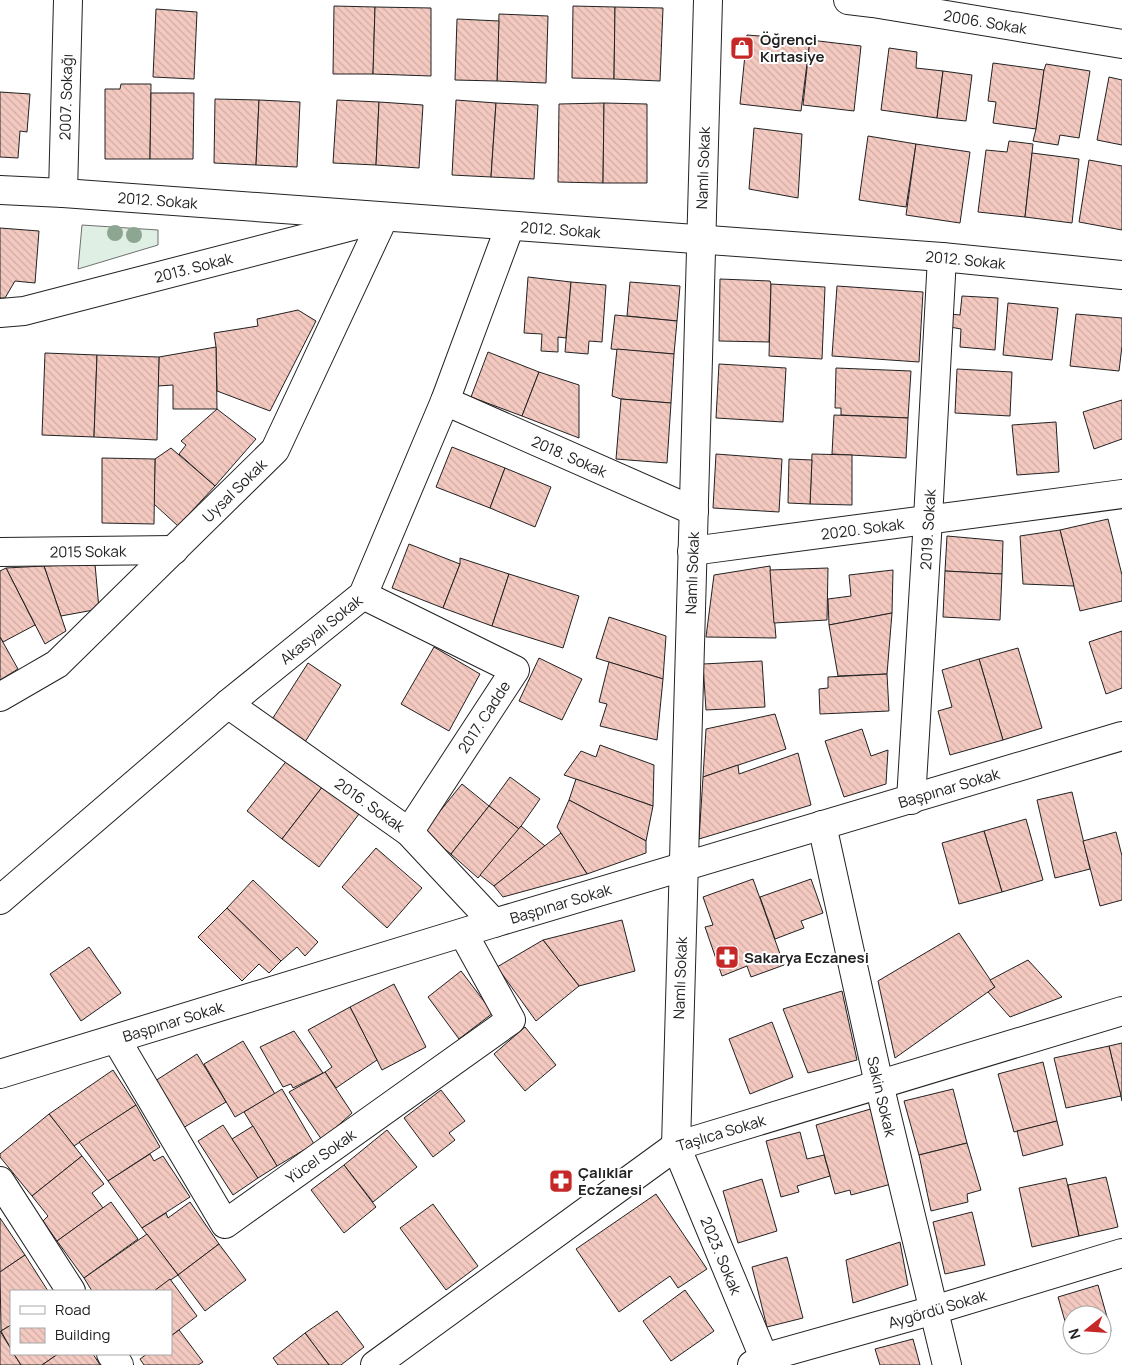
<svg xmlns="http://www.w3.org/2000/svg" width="1122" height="1365" font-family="Manrope,sans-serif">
	<defs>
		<pattern id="building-back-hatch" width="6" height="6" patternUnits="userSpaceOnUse" patternTransform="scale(1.25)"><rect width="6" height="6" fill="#f3c9c0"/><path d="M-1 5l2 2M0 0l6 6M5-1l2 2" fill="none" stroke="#d0aca5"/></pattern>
	</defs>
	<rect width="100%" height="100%" fill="#fff"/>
	<polygon fill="#e0efe3" stroke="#6f6f6f" points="82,225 158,230 158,245 78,269"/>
	<g fill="url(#building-back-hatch)" stroke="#222">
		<polygon points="334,6 375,7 373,74 333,74"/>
		<polygon points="573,6 615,7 614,79 572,78"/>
		<polygon points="375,7 431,8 431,76 373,74"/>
		<polygon points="615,7 663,8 660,81 614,79"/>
		<polygon points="156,9 197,12 194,79 153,77"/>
		<polygon points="499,14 548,16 546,83 497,81"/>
		<polygon points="457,19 499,21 497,81 455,80"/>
		<polygon points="747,35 810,40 801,111 740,104"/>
		<polygon points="810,40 861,46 854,111 803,105"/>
		<polygon points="889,48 917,52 916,68 943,71 937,118 881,110"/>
		<polygon points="993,63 1044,70 1036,129 993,123 996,102 988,101"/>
		<polygon points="1046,64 1090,71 1079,138 1060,135 1058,145 1033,141 1036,129 1044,70"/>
		<polygon points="943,71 972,75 966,121 937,118"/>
		<polygon points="1109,77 1122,80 1122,145 1097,140"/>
		<polygon points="121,84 151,84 150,159 105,159 105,89 120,89"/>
		<polygon points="0,92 30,94 27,132 20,131 18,158 0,157"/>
		<polygon points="151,93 194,93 193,159 150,159"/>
		<polygon points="215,99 259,100 256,165 214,163"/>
		<polygon points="259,100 300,102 297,167 256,165"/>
		<polygon points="337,100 379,102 376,165 333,163"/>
		<polygon points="456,100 496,103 491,177 452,175"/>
		<polygon points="379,102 423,105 419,168 376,165"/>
		<polygon points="496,103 538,105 534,179 491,177"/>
		<polygon points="604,103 603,183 558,182 559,104"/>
		<polygon points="604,103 647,104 647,183 603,183"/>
		<polygon points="754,128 802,134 798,198 749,189"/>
		<polygon points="868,136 916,144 906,207 859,200"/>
		<polygon points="1009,141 1033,144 1025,217 978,212 986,150 1007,152"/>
		<polygon points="916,144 970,152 960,223 906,215"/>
		<polygon points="1032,153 1079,159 1072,223 1025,217"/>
		<polygon points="1089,160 1122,166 1122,230 1079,222"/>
		<polygon points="0,228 39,231 35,283 15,281 5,298 0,298"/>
		<polygon points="528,277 571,282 566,338 558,337 558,352 541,351 542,334 524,333"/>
		<polygon points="720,279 770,281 771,284 769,342 719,341"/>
		<polygon points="571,282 606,285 602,342 589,341 588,354 565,352"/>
		<polygon points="630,282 680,286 677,321 627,316"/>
		<polygon points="771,284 825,287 822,359 769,356"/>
		<polygon points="837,286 923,292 919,362 832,356"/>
		<polygon points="962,296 998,298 995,350 960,347 961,329 950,327 950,314 960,315"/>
		<polygon points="1008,303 1058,308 1052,360 1003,355"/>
		<polygon points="298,310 316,321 270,411 217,391 216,347 214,333 258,326 257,319"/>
		<polygon points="1076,314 1122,318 1122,346 1119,371 1070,366"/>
		<polygon points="615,315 677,321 674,354 611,349"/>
		<polygon points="216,347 217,409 173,409 173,385 158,386 159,357"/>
		<polygon points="617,349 674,354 671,403 621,399 612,396"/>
		<polygon points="488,352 539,372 522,416 471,397"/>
		<polygon points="45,353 97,355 94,437 42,435"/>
		<polygon points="97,355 159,357 157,440 94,437"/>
		<polygon points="719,364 786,368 783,422 716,418"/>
		<polygon points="836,368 911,371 908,418 841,415 841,408 835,408"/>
		<polygon points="957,369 1012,372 1010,416 955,413"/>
		<polygon points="539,372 579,385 579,438 522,416"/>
		<polygon points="621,399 671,403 667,463 616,459"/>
		<polygon points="1122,400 1122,439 1094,449 1083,412"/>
		<polygon points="217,409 256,439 215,486 179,454 186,445 181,441"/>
		<polygon points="834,415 908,418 906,458 832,454"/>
		<polygon points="1056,422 1059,472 1017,475 1012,425"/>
		<polygon points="452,447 505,468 490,508 436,487"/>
		<polygon points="171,448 215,486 178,526 154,504 155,459"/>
		<polygon points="716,454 782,459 779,512 713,508"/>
		<polygon points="812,454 852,455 852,505 810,504"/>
		<polygon points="102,458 155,459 154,524 102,523"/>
		<polygon points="789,459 812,460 810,504 788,503"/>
		<polygon points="505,468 551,487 535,527 490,508"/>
		<polygon points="1108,519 1122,575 1122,601 1080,611 1060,530"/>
		<polygon points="1060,530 1074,586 1023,584 1020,536"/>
		<polygon points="947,536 1003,541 1002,574 945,571"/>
		<polygon points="409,544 460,564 443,608 392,588"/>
		<polygon points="460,558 509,574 492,626 443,608 460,564"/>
		<polygon points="95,564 99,609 61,616 44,566"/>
		<polygon points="44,566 66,631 45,644 6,568"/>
		<polygon points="770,566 776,638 706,637 714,575"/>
		<polygon points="6,568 35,625 3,642 0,637 0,571"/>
		<polygon points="828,568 827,620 774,623 770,570"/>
		<polygon points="893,570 892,613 829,625 828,599 851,596 849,575"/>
		<polygon points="945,571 1002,574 1000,620 943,617"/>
		<polygon points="509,574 579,596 563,648 492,626"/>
		<polygon points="892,613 887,674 838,676 829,625"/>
		<polygon points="609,617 666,636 663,679 596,658"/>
		<polygon points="1122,631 1122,688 1106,694 1089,642"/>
		<polygon points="0,637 18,669 0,680"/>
		<polygon points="434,647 480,674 449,731 401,704"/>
		<polygon points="1018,648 1042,728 1003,740 979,659"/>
		<polygon points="539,658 582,679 562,720 519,701"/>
		<polygon points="979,659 1003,740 950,755 938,711 952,707 942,670"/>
		<polygon points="762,661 765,707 706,710 703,664"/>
		<polygon points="609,662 663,679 657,740 600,726 607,704 599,702"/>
		<polygon points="308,663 341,685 305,742 271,721"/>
		<polygon points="887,674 889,711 820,714 819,689 828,688 828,677"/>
		<polygon points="775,714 786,749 703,777 706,729"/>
		<polygon points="862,729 871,756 888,750 886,784 844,797 825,741"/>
		<polygon points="600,745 654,765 653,806 564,775 581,751 596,757"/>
		<polygon points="798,753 811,805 699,839 703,777 738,765 739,774"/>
		<polygon points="288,759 323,786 282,839 247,811"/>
		<polygon points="510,777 540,799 519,829 489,806"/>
		<polygon points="576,779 653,806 646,841 569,800"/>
		<polygon points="462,784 489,806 451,854 423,832"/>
		<polygon points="323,786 359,814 319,867 282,839"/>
		<polygon points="1072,792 1090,869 1055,878 1037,800"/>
		<polygon points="569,800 646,841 646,853 587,874 557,827"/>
		<polygon points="489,806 519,829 478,878 451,854"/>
		<polygon points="1026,819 1043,880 1002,892 984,831"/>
		<polygon points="521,826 545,846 494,886 480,875"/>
		<polygon points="984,831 1002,892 959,904 942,843"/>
		<polygon points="1116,832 1122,856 1122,900 1100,906 1083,841"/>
		<polygon points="561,833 587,874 503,897 494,886"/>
		<polygon points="376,848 422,888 387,928 342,887"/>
		<polygon points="753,879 784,965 751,977 747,966 722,976 705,927 713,925 703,897"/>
		<polygon points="811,879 823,913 801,921 804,928 775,939 760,897"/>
		<polygon points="253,880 318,942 305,956 297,947 281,961 227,908"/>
		<polygon points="227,908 281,961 269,973 259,964 242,981 198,937"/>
		<polygon points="622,920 635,971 579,986 543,940"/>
		<polygon points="959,933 995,987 895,1058 878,981"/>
		<polygon points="543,940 579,986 536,1021 497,967"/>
		<polygon points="89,947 121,993 81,1021 50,974"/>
		<polygon points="1028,960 1062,997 1010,1017 988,992 995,987 990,980"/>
		<polygon points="461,971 493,1013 459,1039 428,997"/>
		<polygon points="394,984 426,1047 382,1070 350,1007"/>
		<polygon points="842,991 857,1060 808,1073 783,1009"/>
		<polygon points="350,1007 377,1060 336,1088 325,1072 332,1067 308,1030"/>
		<polygon points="772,1022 793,1077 750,1094 729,1039"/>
		<polygon points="525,1027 556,1065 525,1091 494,1054"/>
		<polygon points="294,1031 323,1073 293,1088 291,1084 283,1087 260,1047"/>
		<polygon points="243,1041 275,1094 235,1117 204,1064"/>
		<polygon points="1122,1043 1122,1101 1109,1046"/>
		<polygon points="1109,1046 1121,1096 1066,1108 1054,1058"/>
		<polygon points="197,1054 226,1102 183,1128 155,1081"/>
		<polygon points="1043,1062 1057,1121 1014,1132 998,1074"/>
		<polygon points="113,1070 136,1105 74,1146 49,1114"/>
		<polygon points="325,1072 352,1113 322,1140 289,1092"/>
		<polygon points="282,1089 314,1144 277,1166 244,1112"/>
		<polygon points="953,1089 967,1143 919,1155 904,1101"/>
		<polygon points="441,1090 465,1121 449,1133 455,1140 433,1157 404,1118"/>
		<polygon points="136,1105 160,1147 108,1181 79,1142"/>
		<polygon points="874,1108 895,1183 851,1195 850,1190 835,1194 816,1125"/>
		<polygon points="49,1114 82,1156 32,1196 0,1157 0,1154"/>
		<polygon points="1057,1121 1063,1145 1023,1156 1017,1131"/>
		<polygon points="223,1125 258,1178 233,1195 198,1141"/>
		<polygon points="253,1126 277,1166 258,1178 232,1139"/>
		<polygon points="387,1130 417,1167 373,1202 344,1165"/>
		<polygon points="800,1132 807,1159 824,1155 830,1176 797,1186 799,1192 781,1197 766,1141"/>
		<polygon points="967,1143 981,1190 967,1194 968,1202 931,1211 919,1155"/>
		<polygon points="150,1154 154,1161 163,1156 190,1197 142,1228 108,1181"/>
		<polygon points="82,1156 104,1184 92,1193 103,1208 57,1241 43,1221 48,1216 32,1196"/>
		<polygon points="344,1165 376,1207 344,1233 311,1190"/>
		<polygon points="1106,1177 1118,1227 1079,1236 1068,1185"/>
		<polygon points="1066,1178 1079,1236 1032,1247 1019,1188"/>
		<polygon points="762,1179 777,1231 738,1243 723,1191"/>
		<polygon points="656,1194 707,1269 678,1288 670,1276 619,1312 576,1249"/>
		<polygon points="111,1202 138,1239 84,1278 57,1241"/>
		<polygon points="190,1202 219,1244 178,1275 142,1228 166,1213 168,1218"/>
		<polygon points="433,1204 478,1266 446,1290 400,1228"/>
		<polygon points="972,1212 985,1265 945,1274 933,1222"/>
		<polygon points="0,1218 25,1255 0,1272"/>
		<polygon points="147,1234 178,1275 154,1291 92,1291 84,1278"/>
		<polygon points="900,1242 908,1285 853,1303 846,1260"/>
		<polygon points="219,1244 246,1280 205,1311 178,1275"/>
		<polygon points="25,1255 48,1291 11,1291 11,1325 1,1331 0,1272"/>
		<polygon points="787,1257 803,1318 767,1327 752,1267"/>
		<polygon points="170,1279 197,1316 171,1336 171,1291 154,1291"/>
		<polygon points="1098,1285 1111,1331 1102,1333 1102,1315 1072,1315 1071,1342 1058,1297"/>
		<polygon points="685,1290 714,1331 671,1361 643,1321"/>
		<polygon points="337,1311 364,1347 341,1365 329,1365 305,1333"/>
		<polygon points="11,1325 11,1349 1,1331"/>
		<polygon points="179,1330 203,1362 198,1365 144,1365 140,1359 147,1354 171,1354 171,1336"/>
		<polygon points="0,1331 11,1349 11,1354 14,1354 21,1365 0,1365"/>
		<polygon points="305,1333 329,1365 278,1365 273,1358"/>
		<polygon points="913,1339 920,1365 880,1365 875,1349"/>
		<polygon points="14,1354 58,1354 42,1365 21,1365"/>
		<polygon points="58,1354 93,1354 100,1365 42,1365"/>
	</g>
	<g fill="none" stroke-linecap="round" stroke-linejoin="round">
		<g stroke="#222" stroke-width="30">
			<g id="minor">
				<path id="s1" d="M 708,0 L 676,1146 L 767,1365"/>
				<path id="s2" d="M 848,0 L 873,3 L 1122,44"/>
				<path id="s3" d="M 0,190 L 63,193 L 942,257 L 1122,275"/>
				<path id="s4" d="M 63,193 L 68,0"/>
				<path id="s5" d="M 0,313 L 24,311 L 364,223"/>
				<path id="s6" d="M 445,401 L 694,511"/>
				<path id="s7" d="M 692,551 L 1122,494"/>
				<path id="s8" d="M 0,552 L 174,550"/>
				<polyline points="363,595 515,670 409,832"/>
				<path id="s9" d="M 0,697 L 57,664 L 275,450 L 384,217"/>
				<path id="s10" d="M 228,704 L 409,832 L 494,923"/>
				<path id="s11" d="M 911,800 L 928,519 L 942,257"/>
				<path id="s12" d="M 822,825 L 879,1084 L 947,1365"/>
				<path id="s13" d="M 0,900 L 228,704 L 363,595 L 445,401 L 510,226"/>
				<path id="s14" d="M 116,1039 L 225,1224 L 511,1020 L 463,933"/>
				<path id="s15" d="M 0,1074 L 494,923 L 1122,736"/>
				<polyline points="0,1181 71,1291"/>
				<polyline points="111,1354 119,1365"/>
				<path id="s16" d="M 375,1365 L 676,1146 L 1122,1011"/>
				<path id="s17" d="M 752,1365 L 763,1358 L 934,1310 L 1122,1253"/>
			</g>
		</g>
		<use href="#minor" stroke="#fff" stroke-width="28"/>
	</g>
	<g fill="#8da692">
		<circle cx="115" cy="233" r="8"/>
		<circle cx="134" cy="235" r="8"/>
	</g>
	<defs>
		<g id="shop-square" transform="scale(1.25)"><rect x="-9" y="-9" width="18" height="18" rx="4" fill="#c62828" stroke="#fff"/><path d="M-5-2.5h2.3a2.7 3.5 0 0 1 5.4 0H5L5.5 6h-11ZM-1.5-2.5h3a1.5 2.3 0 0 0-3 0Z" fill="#fff"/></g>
		<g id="pharmacy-square" transform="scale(1.25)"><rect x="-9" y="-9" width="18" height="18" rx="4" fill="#c62828" stroke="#fff"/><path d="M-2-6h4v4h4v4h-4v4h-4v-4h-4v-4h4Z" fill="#fff"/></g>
	</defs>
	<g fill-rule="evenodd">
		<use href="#shop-square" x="742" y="48"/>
		<use href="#pharmacy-square" x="727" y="957"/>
		<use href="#pharmacy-square" x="561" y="1181"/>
	</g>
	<g text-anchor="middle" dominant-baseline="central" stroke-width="4" stroke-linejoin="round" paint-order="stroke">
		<g font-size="15" fill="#222" stroke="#fff">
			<text stroke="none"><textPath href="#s2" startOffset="139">2006. Sokak</textPath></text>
			<text stroke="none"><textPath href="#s4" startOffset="96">2007. Sokağı</textPath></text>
			<text transform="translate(703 168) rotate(-88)">Namlı Sokak</text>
			<text stroke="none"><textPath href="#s3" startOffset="158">2012. Sokak</textPath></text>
			<text stroke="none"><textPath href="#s3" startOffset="562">2012. Sokak</textPath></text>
			<text stroke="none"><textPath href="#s3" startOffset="968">2012. Sokak</textPath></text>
			<text stroke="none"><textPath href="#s5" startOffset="199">2013. Sokak</textPath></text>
			<text stroke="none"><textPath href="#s6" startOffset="136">2018. Sokak</textPath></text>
			<text stroke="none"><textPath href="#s9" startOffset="314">Uysal Sokak</textPath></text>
			<text stroke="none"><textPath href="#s7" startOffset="172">2020. Sokak</textPath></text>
			<text stroke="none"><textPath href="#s11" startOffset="271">2019. Sokak</textPath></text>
			<text stroke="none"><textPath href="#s8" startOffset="88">2015 Sokak</textPath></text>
			<text transform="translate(692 573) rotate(-88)">Namlı Sokak</text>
			<text stroke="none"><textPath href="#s13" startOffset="420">Akasyalı Sokak</textPath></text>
			<text transform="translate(484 717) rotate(-57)">2017. Cadde</text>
			<text stroke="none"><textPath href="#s15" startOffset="991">Başpınar Sokak</textPath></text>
			<text stroke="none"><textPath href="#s10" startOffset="174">2016. Sokak</textPath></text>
			<text stroke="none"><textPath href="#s15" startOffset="586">Başpınar Sokak</textPath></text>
			<text transform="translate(680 978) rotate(-88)">Namlı Sokak</text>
			<text stroke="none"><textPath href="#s15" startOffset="181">Başpınar Sokak</textPath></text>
			<text stroke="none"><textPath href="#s12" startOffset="278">Sakin Sokak</textPath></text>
			<text stroke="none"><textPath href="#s16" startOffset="419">Taşlıca Sokak</textPath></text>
			<text stroke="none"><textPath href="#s14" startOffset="332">Yücel Sokak</textPath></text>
			<text stroke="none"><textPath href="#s1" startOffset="1265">2023. Sokak</textPath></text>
			<text stroke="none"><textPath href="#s17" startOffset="194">Aygördü Sokak</textPath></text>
		</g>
		<g font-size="15" font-weight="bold" fill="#222" stroke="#fff" text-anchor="start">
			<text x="760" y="39">Öğrenci<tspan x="760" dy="17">Kırtasiye</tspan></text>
			<text x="744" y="957">Sakarya Eczanesi</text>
			<text x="578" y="1172">Çalıklar<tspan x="578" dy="17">Eczanesi</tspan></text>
		</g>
	</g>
	<rect x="10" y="1290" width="162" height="65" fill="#ffffff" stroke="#a7a7a7"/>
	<rect x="20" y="1306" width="25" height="8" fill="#ffffff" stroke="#a7a7a7"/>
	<text x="55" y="1315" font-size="15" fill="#222222">Road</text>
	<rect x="20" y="1328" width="25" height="15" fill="url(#building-back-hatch)" stroke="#a7a7a7"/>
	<text x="55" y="1340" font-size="15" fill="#222222">Building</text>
	<g transform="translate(1087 1330) rotate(253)"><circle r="24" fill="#ffffff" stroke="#a7a7a7"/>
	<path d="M0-4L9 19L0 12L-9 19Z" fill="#c62828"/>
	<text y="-8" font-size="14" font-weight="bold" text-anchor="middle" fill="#222222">N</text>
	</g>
</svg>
